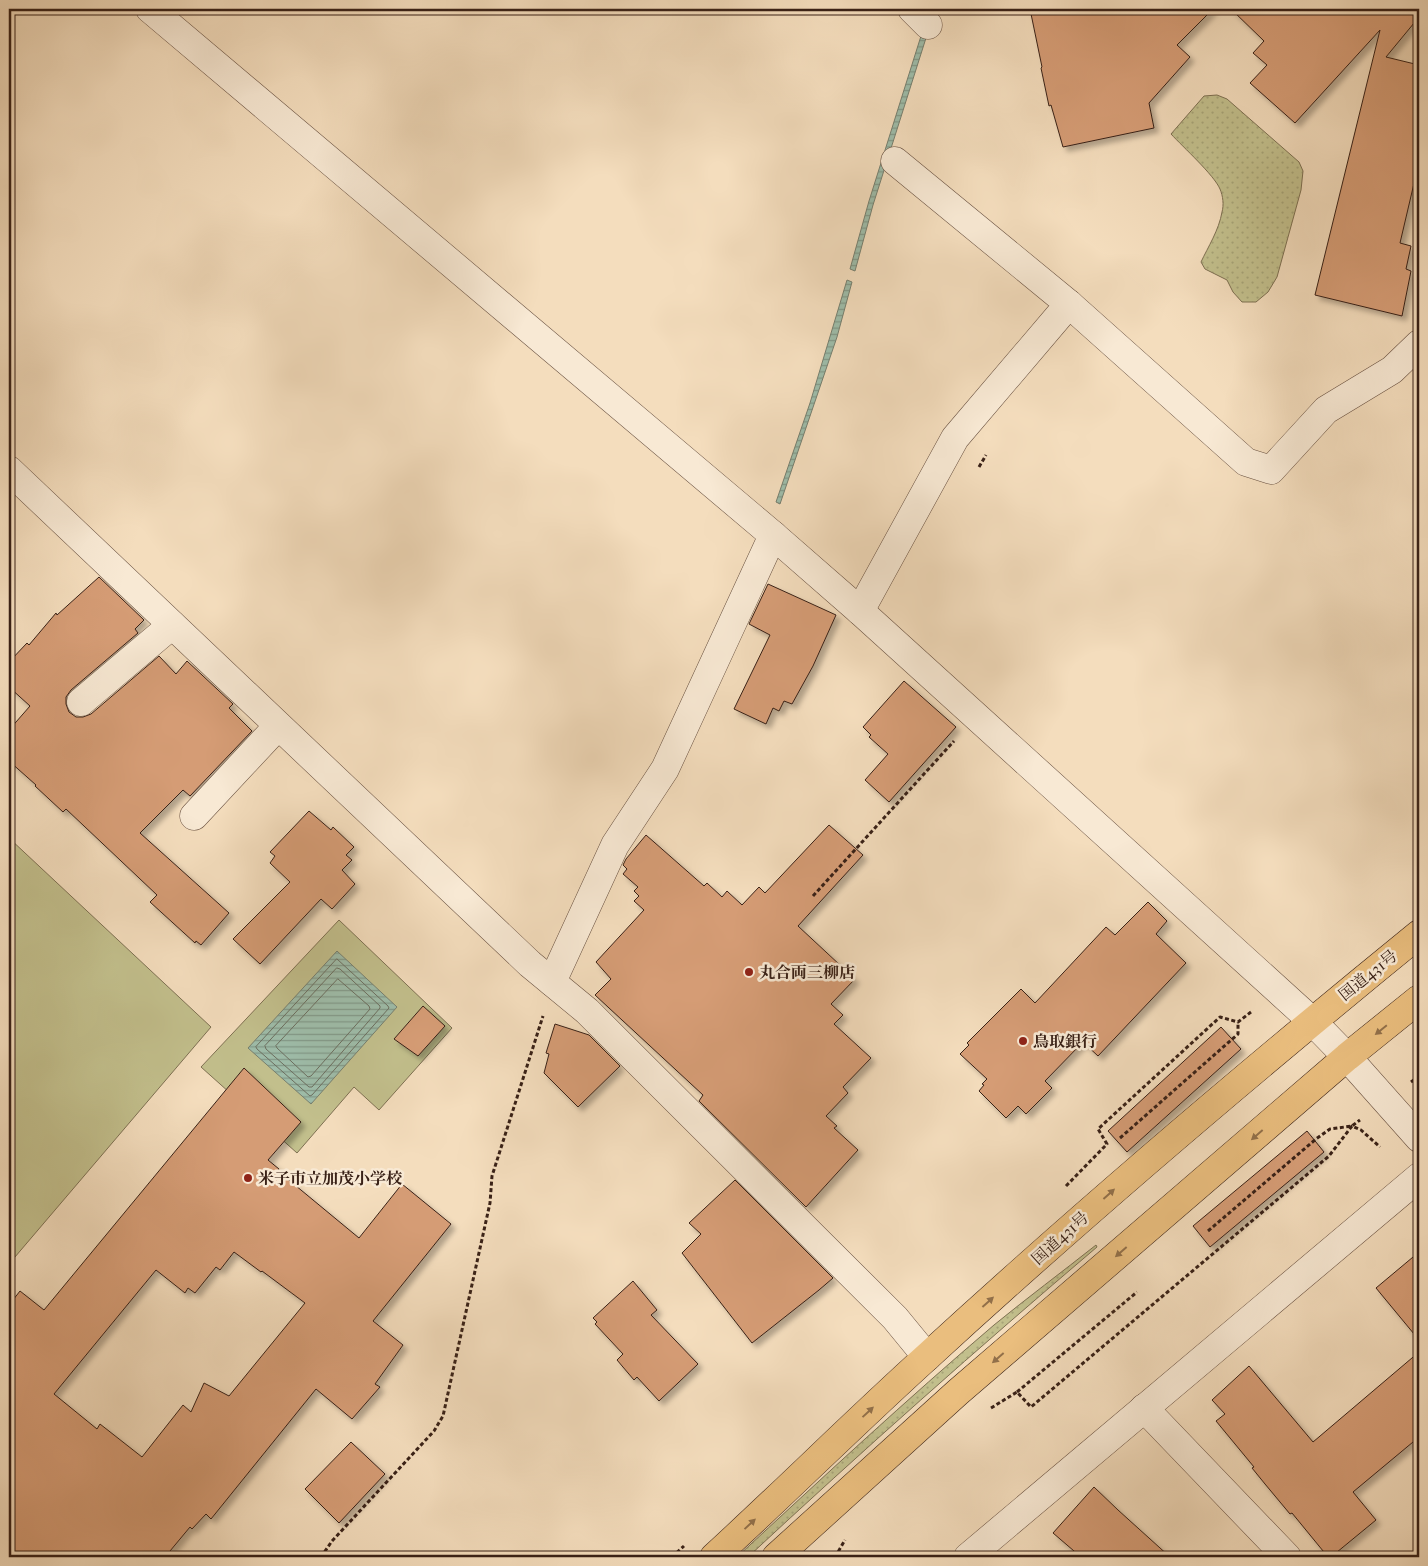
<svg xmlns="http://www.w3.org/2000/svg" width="1428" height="1566" font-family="'IM FELL French Canon','Noto Serif JP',serif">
	<defs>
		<pattern id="green-dots" width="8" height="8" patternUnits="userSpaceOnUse" patternTransform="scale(1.25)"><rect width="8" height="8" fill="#c2bf8c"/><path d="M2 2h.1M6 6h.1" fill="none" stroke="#a7a478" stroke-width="1.8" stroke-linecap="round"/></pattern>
		<pattern id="water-rules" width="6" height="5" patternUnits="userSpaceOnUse" patternTransform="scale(1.25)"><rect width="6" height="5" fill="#9ebdaa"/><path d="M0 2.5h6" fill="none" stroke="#829989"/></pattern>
		<filter id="shadow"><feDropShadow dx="4.5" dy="4.5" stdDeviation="2.5" flood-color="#0004"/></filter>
	</defs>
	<rect width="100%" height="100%" fill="#f4ddbd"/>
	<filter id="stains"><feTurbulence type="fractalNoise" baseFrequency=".004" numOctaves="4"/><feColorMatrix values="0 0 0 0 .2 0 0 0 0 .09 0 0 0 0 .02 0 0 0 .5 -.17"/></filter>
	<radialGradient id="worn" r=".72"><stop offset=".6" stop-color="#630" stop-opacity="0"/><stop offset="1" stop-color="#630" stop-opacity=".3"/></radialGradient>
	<g fill="url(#green-dots)" stroke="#7e7052">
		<path d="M 1217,95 L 1227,99 L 1299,162 L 1303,171 L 1301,190 L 1277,277 L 1268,292 L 1256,302 L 1242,302 L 1233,292 L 1227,280 L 1205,269 L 1201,262 C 1208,247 1219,230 1222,212 C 1224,205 1223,196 1220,189 C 1214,175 1183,147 1171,134 L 1204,96 Z"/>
		<path d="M 1096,1245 L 1097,1247 C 978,1348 862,1451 748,1557 L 737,1557 C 821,1479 906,1400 994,1325 C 1027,1298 1062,1272 1096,1245 Z"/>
	</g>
	<g fill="#c2bf8c" stroke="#7e7052">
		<polygon points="9,838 211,1027 9,1264"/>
		<polygon points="339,920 452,1028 379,1110 354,1087 297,1153 201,1067"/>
	</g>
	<g fill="url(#water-rules)" stroke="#767f6f">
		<polygon points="921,36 926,38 873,205 855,271 850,269 869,201"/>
		<polygon points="847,280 852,282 837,337 780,504 776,502 810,403"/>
		<polygon points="337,951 397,1007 311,1104 248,1048"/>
	</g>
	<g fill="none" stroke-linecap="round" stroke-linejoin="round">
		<g stroke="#6c6f60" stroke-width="1">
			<polygon points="337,959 388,1006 389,1008 312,1095 310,1096 257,1049 256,1047"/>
			<polygon points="337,968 340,969 380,1006 380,1008 312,1087 309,1087 266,1049 265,1046"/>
			<polygon points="338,979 369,1006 370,1009 311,1076 308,1077 277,1048 276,1046"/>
		</g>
	</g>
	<g fill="#d59c75" stroke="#392117" fill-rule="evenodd" filter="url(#shadow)">
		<polygon points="1030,9 1213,9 1177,45 1190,57 1149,103 1154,128 1063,147 1051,105 1049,106 1041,68 1042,67"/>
		<polygon points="1231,9 1419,9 1419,17 1386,57 1419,65 1419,162 1400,243 1411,246 1406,269 1411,271 1402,316 1315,295 1380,30 1295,123 1250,83 1267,65 1253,53 1264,41"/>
		<polygon points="99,577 144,620 135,629 138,633 71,690 66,697 66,704 69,712 76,717 83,717 91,714 159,656 176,674 187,661 233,704 229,708 252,731 190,796 183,790 140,833 229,913 201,945 196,941 195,943 150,902 157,895 66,809 63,812 35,786 36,785 9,761 9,730 30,706 9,687 9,662 27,643 29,645 56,613 57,615"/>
		<polygon points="768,584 836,615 813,666 792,704 784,701 779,711 773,708 766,724 734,709 770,635 749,624"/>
		<polygon points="904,681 956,727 889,802 865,780 888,754 869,737 871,735 863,727"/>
		<polygon points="309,811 331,830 333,827 354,847 346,855 352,860 342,870 355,884 332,909 321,899 260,964 233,939 290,882 270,863 275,856 270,852"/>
		<polygon points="829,825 863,855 798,926 855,979 831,1004 843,1015 834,1024 871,1058 843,1087 848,1093 826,1116 837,1126 834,1128 858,1150 806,1207 699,1101 703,1095 595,995 611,979 596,962 644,910 634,901 639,896 634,891 638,887 623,874 627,869 623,865 626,859 646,835 704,886 707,883 722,897 727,891 742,905 759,887 765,893"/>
		<polygon points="1148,902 1167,921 1156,934 1186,963 1098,1056 1083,1042 1045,1081 1052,1088 1026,1114 1018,1106 1006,1118 979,1091 984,1085 982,1084 987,1079 960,1054 969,1045 967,1043 1021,989 1035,1003 1106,927 1115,935"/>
		<polygon points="423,1006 445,1026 418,1056 394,1039"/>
		<polygon points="555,1024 589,1035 620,1066 578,1107 544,1073 549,1054 546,1053"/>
		<polygon points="1221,1027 1241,1049 1127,1152 1108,1131"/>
		<path d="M 244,1068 L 301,1122 L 268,1160 L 279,1169 L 278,1171 L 359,1238 L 402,1184 L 451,1224 L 373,1321 L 403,1345 L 375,1384 L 380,1387 L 352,1419 L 316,1389 L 211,1519 L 206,1514 L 192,1529 L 190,1527 L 165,1557 L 9,1557 L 9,1305 L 20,1291 L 44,1310 ZM 234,1252 L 261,1272 L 262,1271 L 305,1303 L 229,1396 L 204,1383 L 191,1412 L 183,1405 L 142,1457 L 100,1424 L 97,1429 L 54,1394 L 156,1270 L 185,1293 L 188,1288 L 195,1293 L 216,1267 L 220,1270 Z"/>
		<polygon points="1307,1131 1324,1152 1210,1247 1193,1226"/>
		<polygon points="735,1180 833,1278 819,1290 752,1343 682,1253 701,1234 689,1223"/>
		<polygon points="1419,1252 1419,1340 1376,1288"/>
		<polygon points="633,1281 657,1310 651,1315 698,1364 659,1401 637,1377 634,1380 617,1360 623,1354 595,1324 597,1322 593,1318"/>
		<polygon points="1419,1352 1419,1437 1353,1492 1376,1520 1331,1557 1328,1557 1292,1513 1290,1514 1265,1484 1252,1468 1254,1467 1216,1421 1225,1414 1212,1400 1249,1366 1313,1442"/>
		<polygon points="351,1442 385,1474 339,1523 305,1489"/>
		<polygon points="1094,1487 1118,1510 1170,1557 1081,1557 1053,1533"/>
	</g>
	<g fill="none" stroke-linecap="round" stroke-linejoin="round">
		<g stroke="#685040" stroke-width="29">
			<g id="minor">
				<polyline points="150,9 773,535 860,611 1312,1021 1347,1057 1419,1138"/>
				<polyline points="912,9 928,25"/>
				<polyline points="1069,304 1246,462 1271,470 1326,410 1392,370 1419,344"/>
				<polyline points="9,470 530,964 587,1011 895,1318 927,1357"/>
				<polyline points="860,611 955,438 1069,304 895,161"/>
				<polyline points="81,702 172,625"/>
				<polyline points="194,816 278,726"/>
				<polyline points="552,982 615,845 665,769 773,535"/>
				<polyline points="1144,1408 1287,1557"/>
				<polyline points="968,1557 1419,1177"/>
			</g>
		</g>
		<g stroke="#392117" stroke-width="29">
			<g id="highway">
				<path d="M 714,1557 C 786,1491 855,1422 928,1356 C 1087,1210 1252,1070 1419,934"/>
				<polyline points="776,1557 958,1392 1347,1057 1419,999"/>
			</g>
		</g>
		<g stroke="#392117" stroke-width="3" stroke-dasharray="4 2.5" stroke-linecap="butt">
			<polyline points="979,467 986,455"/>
			<polyline points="813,896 954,741"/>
			<polyline points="1411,1082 1419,1076"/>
			<polyline points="1120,1138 1238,1034 1238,1022"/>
			<polyline points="1066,1186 1107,1144 1098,1129 1220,1017 1238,1022 1251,1012"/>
			<polyline points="1208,1231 1316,1139 1330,1129 1352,1126 1360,1120"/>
			<polyline points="1017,1392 1137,1292"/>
			<polyline points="991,1408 1017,1392 1031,1407 1329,1156 1352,1126 1361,1130 1380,1147"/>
			<polyline points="321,1557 332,1541 434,1431 443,1416 490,1203 492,1176 543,1016"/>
			<polyline points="672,1557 684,1546"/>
			<polyline points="835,1557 845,1540"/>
		</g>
		<use href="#minor" stroke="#f8e9d4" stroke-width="28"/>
		<use href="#highway" stroke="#eabe7e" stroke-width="28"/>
	</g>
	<defs><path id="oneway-solid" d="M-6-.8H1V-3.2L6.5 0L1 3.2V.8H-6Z" transform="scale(1.25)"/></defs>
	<g fill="#92704a">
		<use href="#oneway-solid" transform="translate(1381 1030) rotate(141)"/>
		<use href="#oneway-solid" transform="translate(1257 1135) rotate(139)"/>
		<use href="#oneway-solid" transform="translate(1109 1194) rotate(-42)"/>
		<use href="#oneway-solid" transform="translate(1121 1252) rotate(139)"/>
		<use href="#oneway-solid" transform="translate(988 1302) rotate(-42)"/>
		<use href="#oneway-solid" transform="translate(998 1358) rotate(139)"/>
		<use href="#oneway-solid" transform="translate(868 1412) rotate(-43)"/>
		<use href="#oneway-solid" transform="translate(750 1524) rotate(-43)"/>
	</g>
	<g fill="#8f2418" stroke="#f8e9d4" stroke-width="2">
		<circle cx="749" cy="972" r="5"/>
		<circle cx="1023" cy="1041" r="5"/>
		<circle cx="248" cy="1178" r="5"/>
	</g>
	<g text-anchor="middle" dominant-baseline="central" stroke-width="5" stroke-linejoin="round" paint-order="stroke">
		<g font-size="16" font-weight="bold" fill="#392117" stroke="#f8e9d4" text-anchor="start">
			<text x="759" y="972">丸合両三柳店</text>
			<text x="1033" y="1041">鳥取銀行</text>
			<text x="258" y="1178">米子市立加茂小学校</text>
		</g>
		<g font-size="16" fill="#392117" stroke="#f8e9d4">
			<text transform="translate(1368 975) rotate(-39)">国道431号</text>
			<text transform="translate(1060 1238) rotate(-42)">国道431号</text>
		</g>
	</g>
	<rect width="1428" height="1566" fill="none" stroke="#f4ddbd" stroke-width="30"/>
	<rect x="10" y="10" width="1408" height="1546" fill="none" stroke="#392117" stroke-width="2.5"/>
	<rect x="15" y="15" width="1398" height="1536" fill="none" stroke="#392117"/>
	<rect width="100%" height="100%" filter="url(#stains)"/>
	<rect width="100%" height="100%" fill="url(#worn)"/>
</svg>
